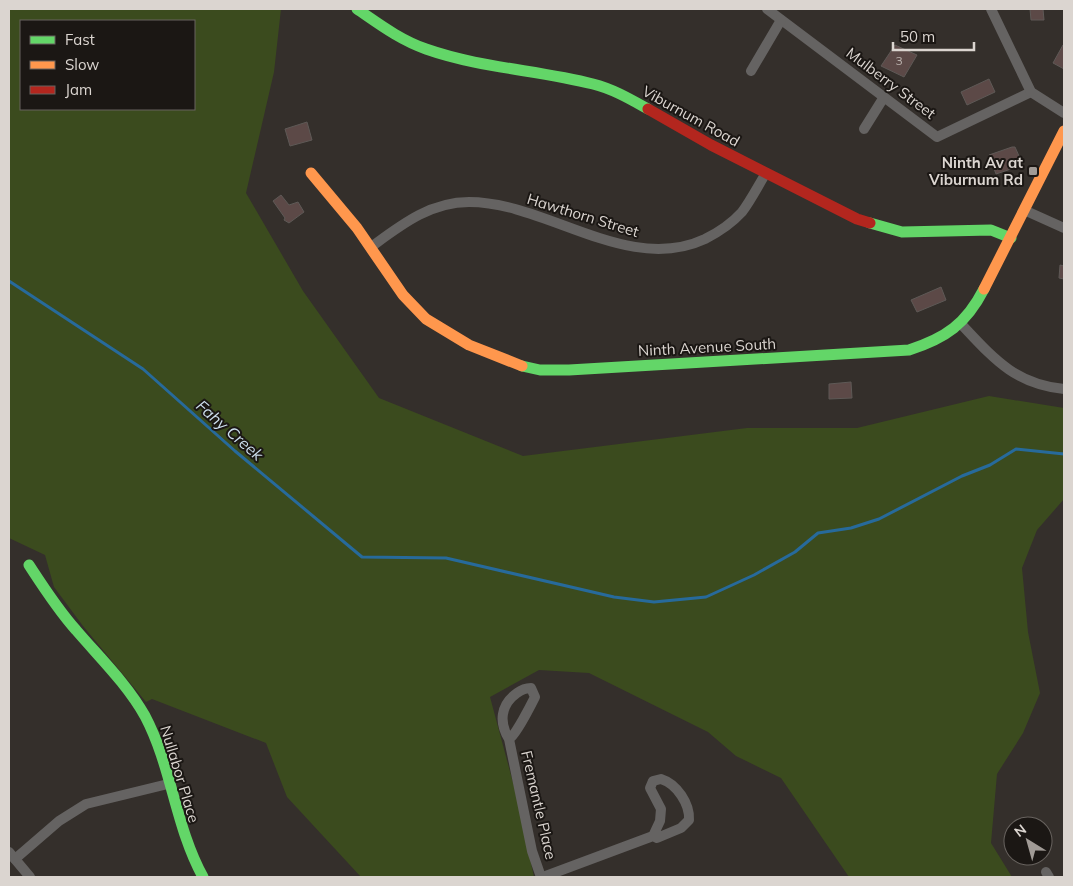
<svg xmlns="http://www.w3.org/2000/svg" width="1073" height="886" font-family="Mulish,sans-serif">
	<rect width="100%" height="100%" fill="#342f2b"/>
	<path fill="#3b4b1e" fill-rule="evenodd" d="M 9,9 L 281,9 L 274,72 L 246,193 L 303,291 L 379,398 L 523,456 L 747,428 L 857,428 L 989,396 L 1064,408 L 1064,499 L 1037,530 L 1022,568 L 1028,632 L 1040,693 L 1023,733 L 997,774 L 991,843 L 1012,877 L 849,877 L 781,778 L 736,756 L 708,732 L 589,673 L 539,670 L 490,697 L 515,790 L 534,877 L 361,877 L 287,797 L 266,743 L 152,699 L 146,702 L 83,626 L 54,587 L 45,555 L 9,538 ZM 21,21 L 194,21 L 194,109 L 21,109 Z"/>
	<g fill="none" stroke-linecap="round" stroke-linejoin="round">
		<polyline stroke="#276a9b" stroke-width="3" points="9,281 143,369 235,451 362,557 446,558 614,597 654,602 706,597 754,575 795,552 818,533 851,528 879,519 962,476 990,465 1016,449 1064,454"/>
	</g>
	<g fill="#5c4947" stroke="#5e5956">
		<polygon points="1030,9 1043,9 1044,20 1031,20"/>
		<polygon points="895,45 917,55 904,77 881,66"/>
		<polygon points="1063,45 1064,46 1064,69 1053,63"/>
		<polygon points="989,79 995,92 967,105 961,92"/>
		<polygon points="307,122 312,140 290,146 285,129"/>
		<polygon points="1012,147 1015,147 1023,165 996,174 989,155"/>
		<polygon points="281,195 289,205 298,202 304,212 289,223 284,220 285,218 273,201"/>
		<polygon points="1060,265 1064,266 1064,279 1059,278"/>
		<polygon points="941,287 946,300 917,312 911,300"/>
		<polygon points="851,382 852,398 829,399 829,384"/>
	</g>
	<g fill="none" stroke-linecap="round" stroke-linejoin="round">
		<g stroke="#656362" stroke-width="10">
			<polyline points="767,9 937,137 1031,92"/>
			<polyline points="991,9 1031,92 1064,113"/>
			<polyline points="751,71 781,20"/>
			<polyline points="864,129 884,97"/>
			<polyline points="1024,210 1064,228"/>
			<path d="M 371,247 C 401,225 430,202 469,202 C 547,202 628,275 705,239 C 719,232 732,223 742,212 C 751,200 758,186 766,173"/>
			<path d="M 962,325 C 994,359 1015,384 1064,389"/>
			<path d="M 509,739 C 515,736 531,705 535,697 L 531,688 C 526,688 521,690 517,693 C 500,705 499,723 509,739 L 532,851 L 541,877"/>
			<polyline points="9,852 30,877"/>
			<polyline points="15,859 59,821 86,804 168,784"/>
			<polyline points="1046,872 1049,877"/>
			<path d="M 543,877 L 653,836 L 657,838 L 681,828 L 689,820 C 690,804 677,784 661,779 L 653,781 L 650,788 L 661,809 L 660,821 L 653,836"/>
		</g>
		<g stroke="#63d668" stroke-width="11">
			<path d="M 357,9 C 379,24 400,40 426,49 C 480,68 538,70 593,84 C 613,89 630,99 648,109"/>
			<polyline points="870,223 902,232 991,230 1011,238"/>
			<path d="M 522,366 L 540,370 L 569,370 L 909,350 C 946,338 966,324 984,289"/>
			<path d="M 29,565 C 44,588 58,610 76,630 C 100,658 127,684 145,716 C 172,767 175,826 203,877"/>
		</g>
		<g stroke="#ff974d" stroke-width="11">
			<polyline points="311,173 357,228 403,295 426,319 469,345 522,366"/>
			<polyline points="984,289 1064,131"/>
		</g>
		<polyline stroke="#b3261e" stroke-width="11" points="648,109 711,145 857,219 870,223"/>
	</g>
	<rect fill="#a19b96" stroke="#1b1714" stroke-width="2" x="1028" y="166" width="10" height="10" rx="2.5"/>
	<g text-anchor="middle" dominant-baseline="central" stroke-width="4" stroke-linejoin="round" paint-order="stroke">
		<g font-size="12" fill="#bbb2ae">
			<text x="899" y="60">3</text>
		</g>
		<g font-size="15" fill="#dbd5d0" stroke="#1b1714">
			<text transform="translate(891 83) rotate(37)">Mulberry Street</text>
			<text transform="translate(691 116) rotate(29)">Viburnum Road</text>
			<text transform="translate(583 215) rotate(17)">Hawthorn Street</text>
			<text transform="translate(707 347) rotate(-3)">Ninth Avenue South</text>
			<text transform="translate(180 774) rotate(73)">Nullabor Place</text>
			<text transform="translate(539 805) rotate(77)">Fremantle Place</text>
		</g>
		<g font-size="15" font-weight="bold" fill="#dbd5d0" stroke="#1b1714" text-anchor="end">
			<text x="1023" y="162">Ninth Av at<tspan x="1023" dy="17">Viburnum Rd</tspan></text>
		</g>
		<g font-size="16" font-style="italic" fill="#cddfee" stroke="#1b1714">
			<text transform="translate(230 430) rotate(41)">Fahy Creek</text>
		</g>
	</g>
	<rect width="1073" height="886" fill="none" stroke="#dbd5d0" stroke-width="20"/>
	<rect x="20" y="20" width="175" height="90" fill="#1b1714" stroke="#68635f"/>
	<rect x="30" y="36" width="25" height="8" fill="#63d668" stroke="#68635f"/>
	<text x="65" y="45" font-size="15" fill="#dbd5d0">Fast</text>
	<rect x="30" y="61" width="25" height="8" fill="#ff974d" stroke="#68635f"/>
	<text x="65" y="70" font-size="15" fill="#dbd5d0">Slow</text>
	<rect x="30" y="86" width="25" height="8" fill="#b3261e" stroke="#68635f"/>
	<text x="65" y="95" font-size="15" fill="#dbd5d0">Jam</text>
	<g transform="translate(1028 841) rotate(323)"><circle r="24" fill="#1b1714" stroke="#68635f"/>
	<path d="M0-4L9 19L0 12L-9 19Z" fill="#a19b96"/>
	<text y="-8" font-size="14" font-weight="bold" text-anchor="middle" fill="#dbd5d0">N</text>
	</g>
	<path d="M893 42v8h81v-8" fill="none" stroke="#dbd5d0" stroke-width="2.5"/>
	<text x="900" y="42" font-size="15" fill="#dbd5d0" stroke="#1b1714" stroke-width="4" paint-order="stroke">50 m</text>
</svg>
